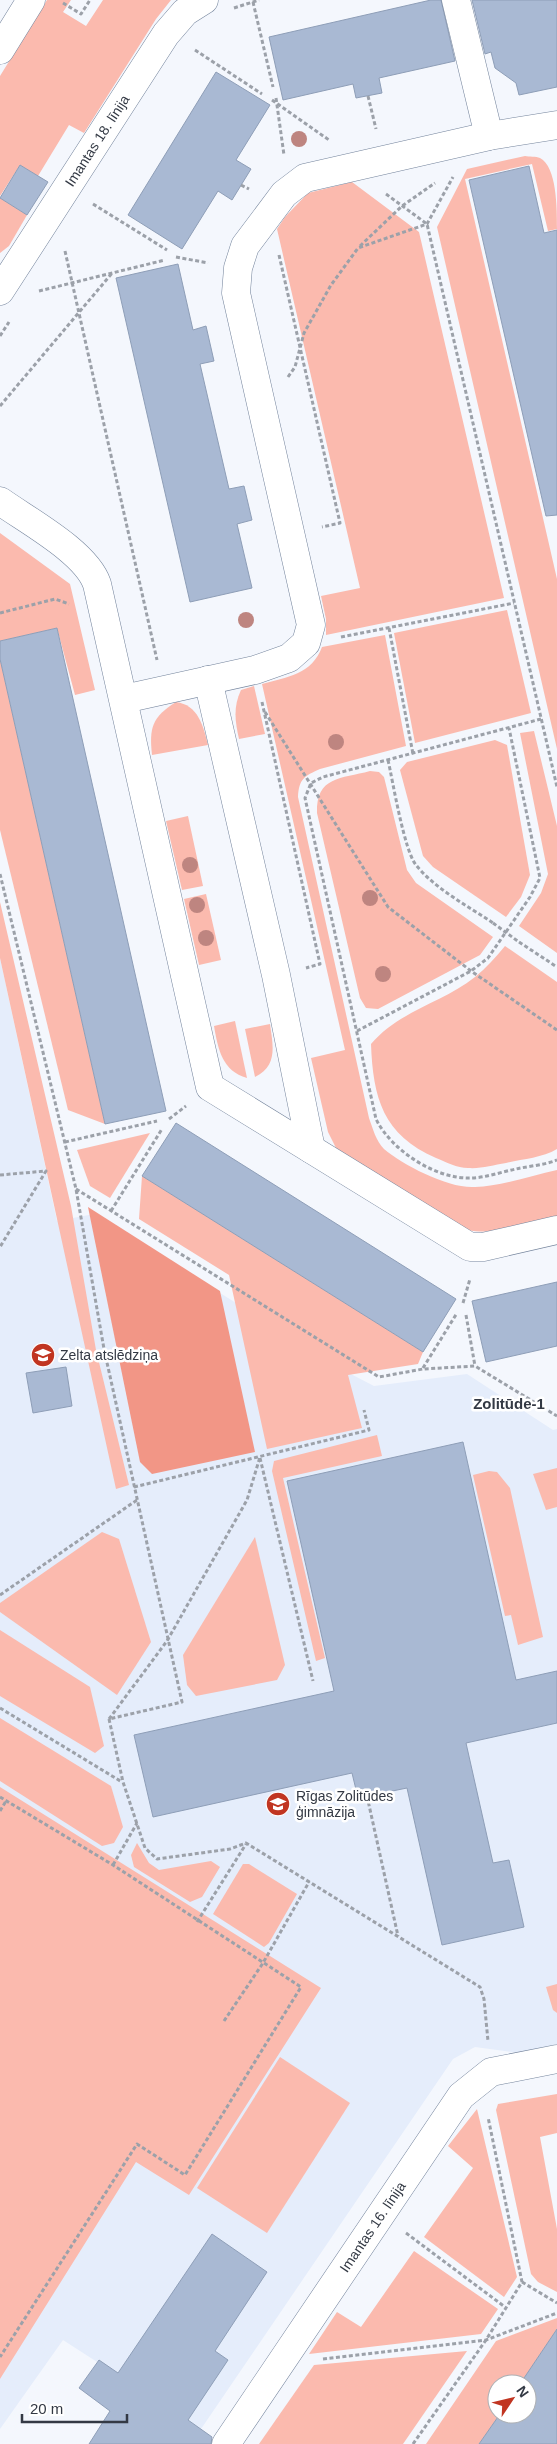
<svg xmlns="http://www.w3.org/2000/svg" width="557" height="2444" font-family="Helvetica,sans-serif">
	<rect width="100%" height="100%" fill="#f4f7fd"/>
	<polygon fill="#e5edfb" points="0,958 57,1221 94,1214 343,1370 374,1386 467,1374 553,1430 557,1429 557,2044 520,2053 475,2047 453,2059 201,2429 63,2340 0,2429"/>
	<g fill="#fbbaae">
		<polygon points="47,0 71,0 63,12 86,26 103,0 171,0 156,19 84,133 69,125 38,176 20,165 0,196 0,76"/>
		<path d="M 525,156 C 529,157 536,156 540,158 C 557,167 557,208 557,229 L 548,231 L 532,164 L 465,179 L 557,579 L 557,749 L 437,227 L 467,169 Z"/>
		<polygon points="352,182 419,232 504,598 326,635 326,619 321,596 360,588 277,229 285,217 308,193"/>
		<polygon points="0,198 27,215 9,246 0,253"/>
		<polygon points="0,533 70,584 95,690 75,695 57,628 0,641"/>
		<polygon points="507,610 531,713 415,743 394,633"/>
		<path d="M 385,635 L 406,746 L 320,769 C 304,776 299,779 298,797 L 369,1118 C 373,1129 376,1141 384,1149 C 403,1165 449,1189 475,1187 C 500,1186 531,1176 557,1170 L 557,1217 C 529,1223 496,1236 468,1230 L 336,1148 L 328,1132 L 311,1058 L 345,1050 L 262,684 C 288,677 312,674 322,647 Z"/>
		<polygon points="0,659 105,1124 68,1110 0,830"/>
		<path d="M 254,686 L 265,734 L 239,739 C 235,721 233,707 241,690 Z"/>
		<path d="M 176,702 C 198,705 203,725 208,745 L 152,755 C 149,728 152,717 176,702 Z"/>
		<polygon points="534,731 557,826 557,953 519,926 541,893 548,874 520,733"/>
		<polygon points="495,740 507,745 530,875 521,897 506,917 433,867 423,856 400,770 407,762"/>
		<path d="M 370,771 L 379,772 L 384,777 L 407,870 L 416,883 L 493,937 L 480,955 L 378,1009 L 366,1008 L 360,998 L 317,813 C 316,776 341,779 370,771 Z"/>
		<polygon points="188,816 203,886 182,890 166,821"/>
		<polygon points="206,894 221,960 199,965 184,899"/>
		<polygon points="0,902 71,1206 96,1350 129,1485 116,1489 0,958"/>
		<path d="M 505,946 L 557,982 L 557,1149 C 542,1158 522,1159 506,1163 C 493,1165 481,1169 468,1168 C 457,1168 446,1162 436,1158 C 383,1135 373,1098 371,1044 C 399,1011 442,1003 475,977 C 486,968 496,957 505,946 Z"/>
		<path d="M 235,1021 L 247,1078 C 222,1071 218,1049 214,1026 Z"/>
		<path d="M 270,1024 C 273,1045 278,1066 255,1077 L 245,1029 Z"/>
		<polygon points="150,1133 110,1198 90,1186 77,1150"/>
		<polygon points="142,1176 423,1352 418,1364 348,1375 362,1428 267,1449 229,1275 139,1219"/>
		<polygon points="377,1435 382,1456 283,1478 325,1658 316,1661 272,1471 274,1461"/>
		<polygon points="557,1468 557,1507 546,1510 533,1474"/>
		<polygon points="489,1471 497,1472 510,1488 543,1637 518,1645 511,1615 505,1616 473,1475"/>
		<polygon points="102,1532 119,1539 151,1642 117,1695 0,1612 0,1603"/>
		<polygon points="255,1537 285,1665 277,1680 196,1696 187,1685 183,1655"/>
		<polygon points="0,1630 90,1687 104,1746 95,1753 0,1696"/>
		<polygon points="0,1718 111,1786 123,1827 114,1843 102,1846 0,1781"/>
		<polygon points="0,1787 321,1988 189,2195 136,2162 0,2379"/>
		<polygon points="137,1843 149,1863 159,1870 211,1861 220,1867 202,1897 190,1902 134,1867 131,1855"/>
		<polygon points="243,1864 249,1864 297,1894 269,1943 264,1947 213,1914"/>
		<polygon points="557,1984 557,2013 553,2010 546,1987"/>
		<polygon points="280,2057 350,2103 267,2233 197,2188"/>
		<polygon points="557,2094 557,2133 540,2137 557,2229 557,2292 538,2282 531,2274 496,2110 498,2104"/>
		<polygon points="477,2109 517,2277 504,2297 424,2237 473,2168 448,2146"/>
		<polygon points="414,2251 498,2309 481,2334 309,2354 337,2312 361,2327"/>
		<polygon points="557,2318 557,2329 520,2384 497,2384 497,2414 500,2414 479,2444 426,2444 496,2341"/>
		<polygon points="467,2351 403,2444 259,2444 314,2365"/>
	</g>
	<polygon fill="#f29686" points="88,1207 220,1291 255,1452 152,1474 140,1462"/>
	<g fill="#a9b9d3" stroke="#8e9eb7">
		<polygon points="431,0 441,0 455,61 379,78 382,93 356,98 353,84 283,100 269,37"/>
		<polygon points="472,0 557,0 557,87 519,95 516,83 495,68 491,52 485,54"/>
		<polygon points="216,72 270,105 236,160 251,169 232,200 218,191 182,249 128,215"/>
		<polygon points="20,165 48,182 27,215 0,198"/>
		<polygon points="529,166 544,233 557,230 557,515 546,516 469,180"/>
		<polygon points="178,264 193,330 206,326 214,361 200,364 229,489 244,486 252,520 237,524 252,588 190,602 116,278"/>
		<polygon points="57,628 166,1111 105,1124 0,659 0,641"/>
		<polygon points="176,1123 456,1299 423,1352 142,1176"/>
		<polygon points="557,1282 557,1346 486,1362 472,1301"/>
		<polygon points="66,1367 72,1406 33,1413 26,1373"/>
		<polygon points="463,1442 516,1680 557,1671 557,1723 466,1743 493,1863 509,1860 524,1927 442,1945 407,1788 358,1798 352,1773 153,1817 134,1735 334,1691 287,1481"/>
		<polygon points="212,2234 267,2272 215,2351 228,2360 188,2420 212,2437 211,2444 89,2444 110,2411 79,2388 99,2360 118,2373"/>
		<polygon points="557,2329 557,2444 479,2444 500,2414 527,2414 527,2384 520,2384"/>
	</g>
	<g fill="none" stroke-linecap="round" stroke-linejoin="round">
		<g stroke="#74849c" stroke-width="29">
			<g id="minor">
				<polyline points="456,0 489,136"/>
				<polyline points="0,50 31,0"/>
				<path id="s1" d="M 0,291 L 166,34 L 185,12 L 204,0"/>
				<path d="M 0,501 C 28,521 86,552 97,584 L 210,1087 L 470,1247 L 483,1247 L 557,1230"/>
				<polyline points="208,680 276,975 311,1149"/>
				<polyline points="124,699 255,670 289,658 306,643 311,625 236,293 238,268 245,246 284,194 305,178 489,136 557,125"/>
				<path id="s2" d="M 226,2444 L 461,2096 L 491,2072 L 557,2059"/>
			</g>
		</g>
		<g stroke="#9ca1a9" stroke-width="3" stroke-dasharray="4 2.5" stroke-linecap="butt">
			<polyline points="253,2 273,87"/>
			<polyline points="63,3 81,14 90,0"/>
			<polyline points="234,8 259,0"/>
			<polyline points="195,50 262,94"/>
			<polyline points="368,96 376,129"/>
			<polyline points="276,98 284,155"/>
			<polyline points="272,100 329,140"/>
			<polyline points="241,185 249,189"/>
			<polyline points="386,194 427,224 557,787"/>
			<polyline points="93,204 167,250"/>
			<polyline points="360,246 402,206 435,183"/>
			<polyline points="65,251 157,660"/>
			<polyline points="279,255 340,523 322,527"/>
			<polyline points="176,257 208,263"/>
			<polyline points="39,291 165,260"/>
			<polyline points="0,336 9,322"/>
			<polyline points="288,377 295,367 304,333 331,285 358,248 427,224 453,177"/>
			<polyline points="0,406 113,272"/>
			<polyline points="0,613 55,599 69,604"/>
			<polyline points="389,628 413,754"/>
			<polyline points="341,637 514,603"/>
			<polyline points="262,702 320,964 306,968"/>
			<polyline points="265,712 388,907 471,971 557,1030"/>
			<path d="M 541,719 L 323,777 L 311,783 L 305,798 L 376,1119 C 391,1150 435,1179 470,1178 C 485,1178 501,1172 516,1169 C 529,1166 545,1165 557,1160"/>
			<path d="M 388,760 C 393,782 404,850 416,865 C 435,889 468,906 493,923"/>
			<polyline points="0,874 76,1189 104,1349 182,1702 109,1719"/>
			<polyline points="519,942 557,967"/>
			<polyline points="357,1031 471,971 488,958 530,897 540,878 509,728"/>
			<polyline points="169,1119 186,1106"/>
			<polyline points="65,1142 157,1121"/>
			<polyline points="0,1175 46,1171 0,1247"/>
			<polyline points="76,1189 379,1377 423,1369 475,1366 557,1416"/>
			<polyline points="111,1211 162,1129"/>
			<polyline points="463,1303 470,1279"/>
			<polyline points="466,1315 475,1366"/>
			<polyline points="423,1368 457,1313"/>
			<polyline points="260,1458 313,1681"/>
			<polyline points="134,1487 369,1430 364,1410"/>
			<polyline points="0,1595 137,1500"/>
			<polyline points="0,1708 122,1782"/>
			<polyline points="109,1719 123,1782 145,1848 157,1859 230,1849 246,1843 480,1987 484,1999 488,2041"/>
			<polyline points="109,1719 167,1641 247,1500 260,1457"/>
			<polyline points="367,1796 398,1936"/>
			<polyline points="0,1797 113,1865 301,1987 185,2175 137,2144 0,2357"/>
			<polyline points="0,1811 6,1801"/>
			<polyline points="113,1865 137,1823"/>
			<polyline points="197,1922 246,1844"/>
			<polyline points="224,2021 263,1963 309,1882"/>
			<polyline points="406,2233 505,2307"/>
			<polyline points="522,2282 557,2303"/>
			<polyline points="323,2359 486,2340 557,2313"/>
			<polyline points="413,2444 486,2340 522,2282 488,2117"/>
		</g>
		<use href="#minor" stroke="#fff" stroke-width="28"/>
		<polyline stroke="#9ca1a9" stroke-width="3" stroke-dasharray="4 2.5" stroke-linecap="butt" points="493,923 519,942"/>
	</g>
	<g fill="#be8580">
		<circle cx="299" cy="139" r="8"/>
		<circle cx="246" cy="620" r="8"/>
		<circle cx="336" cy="742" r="8"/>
		<circle cx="190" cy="865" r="8"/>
		<circle cx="370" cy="898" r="8"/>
		<circle cx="197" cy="905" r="8"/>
		<circle cx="206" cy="938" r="8"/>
		<circle cx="383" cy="974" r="8"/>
	</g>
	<defs>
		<g id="school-disc" transform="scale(1.25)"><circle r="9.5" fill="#c13521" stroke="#fff"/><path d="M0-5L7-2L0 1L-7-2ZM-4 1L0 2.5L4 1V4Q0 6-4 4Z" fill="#fff"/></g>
	</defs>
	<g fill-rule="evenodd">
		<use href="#school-disc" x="43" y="1355"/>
		<use href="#school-disc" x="278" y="1804"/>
	</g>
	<g text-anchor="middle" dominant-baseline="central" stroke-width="5" stroke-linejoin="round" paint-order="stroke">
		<g font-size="14" fill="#333944" stroke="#fff">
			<text stroke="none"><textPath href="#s1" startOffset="179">Imantas 18. līnija</textPath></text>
			<text stroke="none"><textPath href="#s2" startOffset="262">Imantas 16. līnija</textPath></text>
		</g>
		<g font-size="14" fill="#333944" stroke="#fff" text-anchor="start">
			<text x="60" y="1355">Zelta atslēdziņa</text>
			<text x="296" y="1796">Rīgas Zolitūdes<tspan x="296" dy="16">ģimnāzija</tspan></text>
		</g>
		<g font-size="15" font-weight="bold" fill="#333944" stroke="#fff">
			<text x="509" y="1403">Zolitūde-1</text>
		</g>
	</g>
	<g transform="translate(512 2399) rotate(55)"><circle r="24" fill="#ffffff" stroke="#adb0b4"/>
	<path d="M0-4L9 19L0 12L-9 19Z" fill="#c13521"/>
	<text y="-8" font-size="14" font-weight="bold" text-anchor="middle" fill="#333944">N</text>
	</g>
	<path d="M22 2414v8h105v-8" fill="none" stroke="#333944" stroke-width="2.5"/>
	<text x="30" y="2414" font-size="15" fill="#333944" stroke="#ffffff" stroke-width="4" paint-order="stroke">20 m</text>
</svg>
